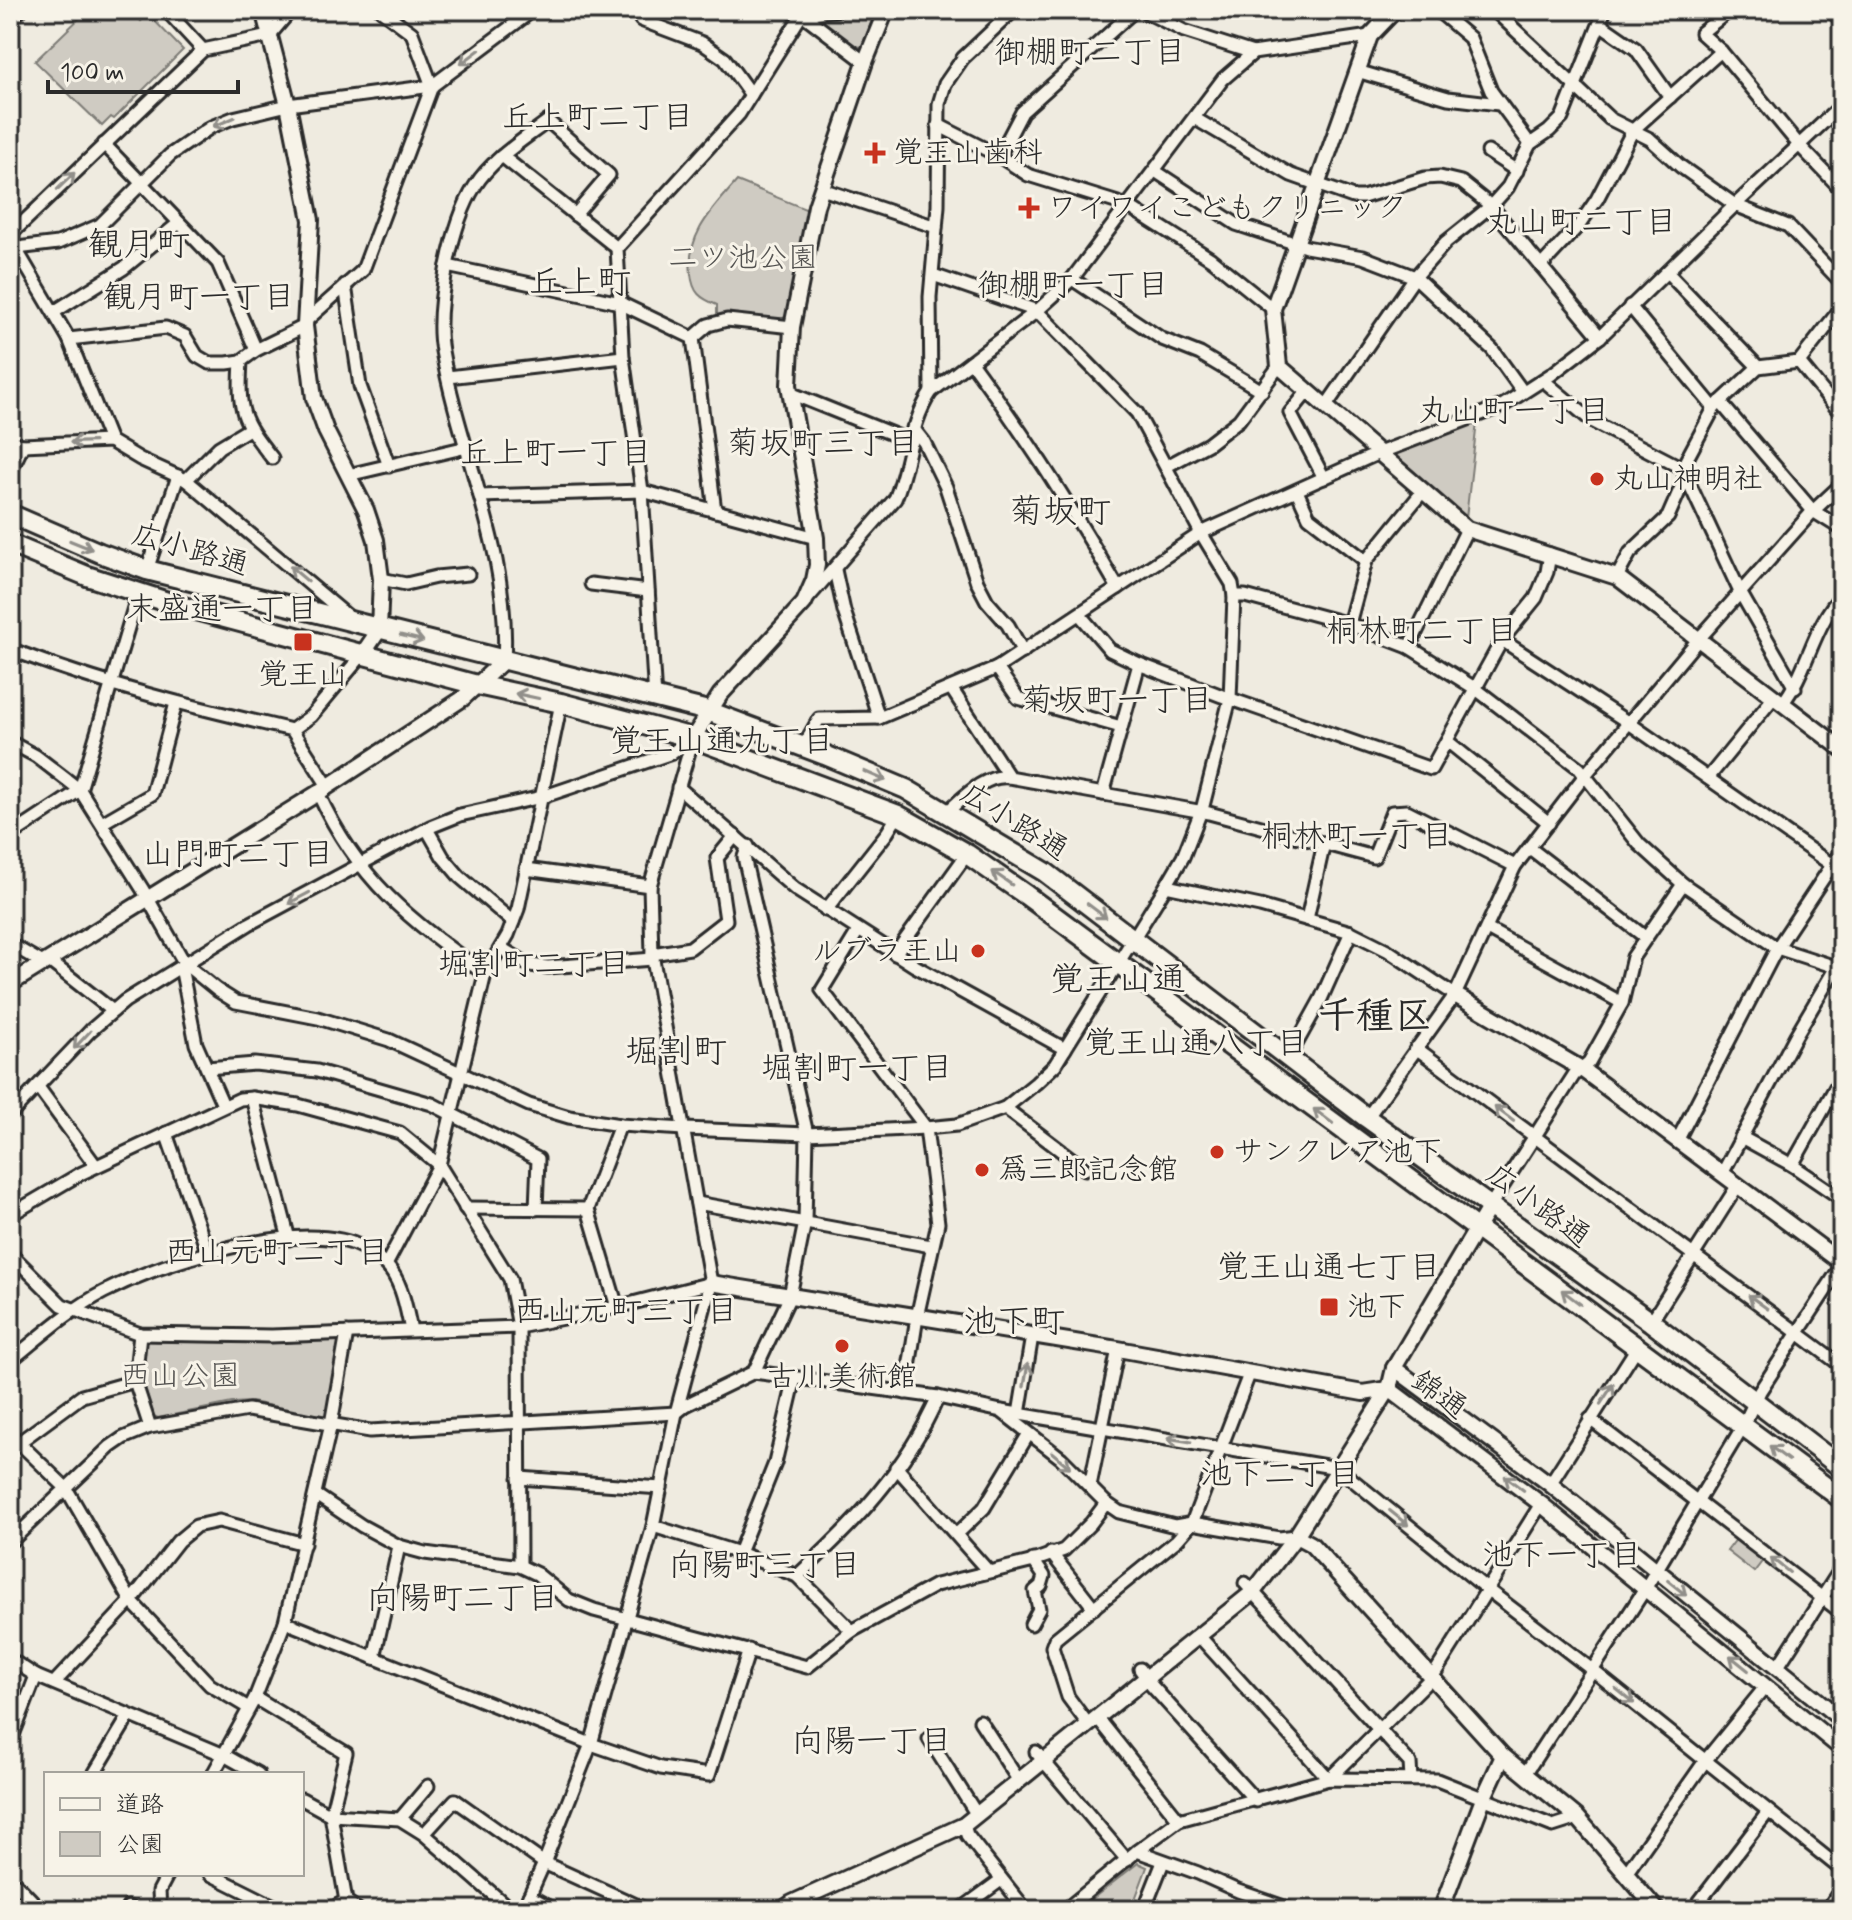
<svg xmlns="http://www.w3.org/2000/svg" width="1852" height="1920" font-family="Mynerve,'Klee One',sans-serif">
	<rect width="100%" height="100%" fill="#efebe0"/>
	<filter id="ink" filterUnits="userSpaceOnUse"><feTurbulence type="fractalNoise" baseFrequency=".0125" numOctaves="2"/><feDisplacementMap in="SourceGraphic" scale="16" xChannelSelector="R" yChannelSelector="G"/><feConvolveMatrix kernelMatrix="1 2 1 2 8 2 1 2 1" color-interpolation-filters="sRGB"/></filter>
	<g filter="url(#ink)">
		<g fill="#cfcbc2" stroke="#7d7b76" stroke-width="2">
			<polygon points="88,10 130,10 141,21 148,14 183,50 114,119 111,117 102,126 35,61"/>
			<polygon points="872,10 874,15 862,46 857,47 820,20"/>
			<path d="M 737,181 L 808,210 L 786,316 L 782,319 L 735,314 L 717,315 L 717,305 C 700,298 693,293 691,274 C 686,234 713,209 737,181 Z"/>
			<polygon points="1477,422 1466,518 1397,458 1397,453"/>
			<polygon points="338,1339 341,1344 329,1414 326,1416 251,1402 232,1403 158,1418 151,1415 140,1381 143,1344 147,1340"/>
			<polygon points="1737,1538 1764,1559 1754,1572 1727,1551"/>
			<polygon points="1138,1863 1147,1867 1131,1910 1078,1910"/>
		</g>
		<g fill="none" stroke-linecap="round" stroke-linejoin="round">
			<g stroke="#2b2b2b" stroke-width="17">
				<g id="minor">
					<polyline points="166,10 203,50"/>
					<polyline points="636,10 641,20 702,43 725,59 751,95"/>
					<polyline points="1142,10 1184,31 1253,53"/>
					<polyline points="1437,10 1470,38 1491,91 1530,144"/>
					<polyline points="1494,10 1610,119 1650,139 1680,166 1735,205 1788,226 1842,283"/>
					<polyline points="1730,10 1701,33 1721,51 1799,145 1842,190"/>
					<polyline points="802,14 865,62"/>
					<polyline points="10,20 21,10"/>
					<polyline points="1600,24 1636,49 1670,97"/>
					<polyline points="1357,71 1448,98 1499,104"/>
					<polyline points="1831,116 1842,123"/>
					<polyline points="1194,118 1291,175 1353,197 1363,197 1425,178 1440,177 1461,182 1491,206 1600,337"/>
					<polyline points="938,125 999,156 1028,175 1128,206 1211,259 1273,309"/>
					<polyline points="104,144 218,263 256,350"/>
					<polyline points="1488,152 1517,171"/>
					<polyline points="502,156 617,248"/>
					<polyline points="999,156 1022,112 1135,10"/>
					<polyline points="1155,171 1236,224 1306,247 1363,257 1415,277 1492,349 1523,392"/>
					<polyline points="822,189 936,227"/>
					<polyline points="10,235 203,50 269,36 291,10"/>
					<polyline points="13,244 69,339 110,441"/>
					<polyline points="17,248 58,243 100,225 170,155 211,127 233,118 288,105 432,86 533,10"/>
					<polyline points="447,266 620,303 693,338 715,511"/>
					<polyline points="1541,266 1580,224 1597,199 1633,130 1721,51"/>
					<polyline points="1667,272 1758,367"/>
					<polyline points="1072,279 1162,339 1200,354 1262,391"/>
					<polyline points="345,285 360,386 389,466"/>
					<polyline points="1630,306 1714,408"/>
					<polyline points="54,312 124,268 179,223"/>
					<polyline points="307,320 363,270 432,86 412,33 381,10"/>
					<polyline points="693,338 708,325 727,320 792,327"/>
					<polyline points="69,339 166,328 185,336 197,356 209,363 227,363 241,361 256,350 305,326"/>
					<path d="M 241,361 C 238,411 241,419 272,458"/>
					<path d="M 971,362 C 1025,435 1073,509 1118,588"/>
					<polyline points="1799,362 1842,415"/>
					<polyline points="448,377 623,357"/>
					<polyline points="1543,380 1593,422 1682,468"/>
					<polyline points="1308,391 1290,413 1324,478"/>
					<polyline points="931,392 930,297 938,206 939,104 945,84 963,58 1014,10"/>
					<polyline points="790,393 912,442"/>
					<polyline points="1720,402 1813,511 1842,529"/>
					<polyline points="1326,406 1415,277 1446,242 1491,206 1508,187 1530,144 1549,131 1562,118 1605,10"/>
					<polyline points="913,428 924,442 946,487 977,582 987,601 1008,625 1023,652"/>
					<polyline points="10,442 23,445 110,441 140,459 186,480 351,619"/>
					<polyline points="1167,466 1208,444 1239,420 1279,366"/>
					<polyline points="10,472 23,445"/>
					<polyline points="348,475 467,447"/>
					<polyline points="186,480 219,447 249,429"/>
					<polyline points="1297,491 1309,517 1366,561"/>
					<polyline points="480,496 642,491 816,538"/>
					<polyline points="147,570 178,476"/>
					<polyline points="835,570 844,611 879,718"/>
					<polyline points="1617,577 1630,553 1668,517 1686,476"/>
					<polyline points="381,579 406,584 436,577 468,574"/>
					<polyline points="591,584 648,591"/>
					<polyline points="1234,596 1245,596 1349,624 1409,647 1476,689 1579,768 1639,844 1683,884 1777,948 1842,969"/>
					<path d="M 808,598 L 895,499 C 910,464 909,425 931,392 L 1037,311 L 1072,279 L 1223,79 L 1253,53 L 1370,36"/>
					<polyline points="1080,615 1110,650 1139,664 1222,696 1431,769 1502,640 1536,598 1547,572 1550,554"/>
					<polyline points="1349,624 1366,561 1423,491"/>
					<polyline points="1502,640 1629,723 1842,872"/>
					<polyline points="1409,647 1467,529"/>
					<path d="M 10,649 C 102,685 196,708 292,730 L 328,786"/>
					<path d="M 504,660 C 511,554 460,454 442,351 C 434,309 452,222 475,186 C 492,159 523,140 548,121 L 609,175 L 575,215"/>
					<polyline points="997,668 1018,698 1121,727"/>
					<polyline points="951,688 1009,777 1209,813 1374,857 1392,812 1407,811 1515,866"/>
					<polyline points="1795,688 1740,592 1682,468 1714,408 1758,367 1799,362 1842,307"/>
					<polyline points="655,699 642,491 623,357 617,248 739,114 802,14 838,10"/>
					<path d="M 1782,704 C 1808,671 1813,625 1842,595"/>
					<polyline points="292,730 311,716 362,655"/>
					<polyline points="1447,741 1549,823"/>
					<polyline points="10,742 36,756 80,790 143,890 185,964 217,990 236,1002 318,1018 389,1040 529,1105 569,1117 620,1125 684,1129 807,1134 926,1128 957,1125 1005,1108 1036,1083 1055,1065 1166,886 1183,857 1203,806 1230,699 1234,596 1232,584 1201,533 1137,413 1037,311 933,275"/>
					<polyline points="803,747 819,719 879,718 997,668 1201,533 1379,453 1502,406 1552,374 1600,337 1735,205 1842,105"/>
					<polyline points="1708,778 1774,697"/>
					<polyline points="678,787 795,889 915,966 1065,1049"/>
					<path d="M 318,793 C 359,882 408,918 485,974"/>
					<polyline points="1103,794 1139,664"/>
					<path d="M 947,812 C 964,797 985,774 1009,777"/>
					<polyline points="102,823 152,794 176,703"/>
					<polyline points="427,829 443,857 460,877 513,922"/>
					<polyline points="10,836 80,790 138,594"/>
					<polyline points="748,846 744,857 807,1134 805,1222 790,1296 754,1372"/>
					<polyline points="1531,849 1645,937"/>
					<polyline points="526,869 650,886"/>
					<polyline points="1166,886 1260,906 1351,932 1387,950 1455,995"/>
					<polyline points="826,910 887,833 898,815"/>
					<polyline points="1307,919 1324,843"/>
					<polyline points="1487,929 1622,1003"/>
					<polyline points="858,931 822,990 926,1128 938,1223 917,1317 905,1393"/>
					<polyline points="10,944 43,963"/>
					<polyline points="501,948 529,965 548,967 653,959"/>
					<polyline points="652,954 690,948 726,920 717,858 735,836"/>
					<polyline points="895,954 967,854"/>
					<polyline points="48,960 113,1011"/>
					<polyline points="185,964 182,972 196,1044 223,1105"/>
					<polyline points="1416,1048 1842,1366"/>
					<polyline points="1289,1057 1321,999 1351,932"/>
					<polyline points="207,1068 255,1064 317,1071 432,1104 538,1159 536,1209"/>
					<polyline points="38,1087 96,1166"/>
					<polyline points="252,1098 289,1239"/>
					<polyline points="1005,1108 1085,1169"/>
					<polyline points="10,1115 91,1030 125,1001 249,924 430,827 460,815 542,797 672,753 692,738"/>
					<polyline points="1367,1118 1455,995 1515,866 1586,774 1697,641 1813,511 1842,484"/>
					<polyline points="166,1133 208,1253"/>
					<polyline points="1741,1137 1792,1165 1842,1199"/>
					<polyline points="1677,1141 1777,948 1842,850"/>
					<polyline points="1792,1165 1842,1076"/>
					<polyline points="1722,1174 1796,1035 1842,957"/>
					<polyline points="697,1203 931,1246"/>
					<polyline points="1490,1206 1574,1075 1589,1062 1622,1003 1633,957 1683,884"/>
					<polyline points="465,1208 588,1209"/>
					<polyline points="10,1215 80,1174 240,1099 252,1098 298,1105 400,1133 439,1165 510,1279 519,1327 520,1566"/>
					<polyline points="10,1253 62,1305 140,1334 271,1336 519,1327 617,1307 711,1283"/>
					<polyline points="386,1265 439,1165 485,974 508,935 518,909 561,703"/>
					<polyline points="617,1307 588,1209 620,1125"/>
					<polyline points="1651,1322 1738,1185"/>
					<polyline points="140,1334 135,1381 150,1427"/>
					<path d="M 10,1361 C 40,1337 69,1310 104,1292 C 163,1262 275,1227 341,1240 C 357,1243 372,1252 384,1263 C 402,1279 406,1308 411,1330"/>
					<polyline points="1001,1411 1061,1458 1106,1503 1119,1512 1175,1526 1192,1523 1279,1538 1296,1536"/>
					<polyline points="1019,1414 1032,1336"/>
					<polyline points="1590,1419 1842,1613"/>
					<polyline points="10,1434 66,1488 131,1601 210,1685 247,1707"/>
					<polyline points="10,1449 82,1396 135,1381"/>
					<polyline points="896,1467 988,1571"/>
					<polyline points="519,1478 661,1488"/>
					<polyline points="1550,1484 1638,1346"/>
					<polyline points="1090,1486 1118,1349"/>
					<polyline points="316,1495 362,1526 399,1546 425,1553 520,1566 537,1574 569,1600 594,1610 807,1667 852,1631 936,1585 1030,1562 1064,1550 1091,1523 1106,1503"/>
					<polyline points="653,1526 739,1553 797,1576 852,1631"/>
					<polyline points="957,1534 984,1508 1028,1435"/>
					<polyline points="10,1542 110,1447 123,1438 150,1427 248,1410 370,1431 676,1413 686,1405 754,1372 938,1397 1001,1411 1338,1468 1488,1590 1591,1669 1842,1870"/>
					<polyline points="739,1553 775,1463 795,1378"/>
					<polyline points="1051,1553 1094,1608"/>
					<path d="M 797,1576 C 855,1523 906,1470 938,1397"/>
					<polyline points="1245,1583 1410,1763 1411,1779"/>
					<polyline points="285,1622 591,1744 661,1768 709,1775 749,1650"/>
					<polyline points="1031,1624 1039,1609 1035,1591 1041,1586 1044,1576 1033,1560"/>
					<polyline points="1199,1636 1329,1779 1433,1676 1541,1504"/>
					<polyline points="374,1658 399,1546"/>
					<polyline points="10,1659 36,1676 222,1754 258,1774"/>
					<polyline points="1777,1668 1842,1567"/>
					<polyline points="1140,1669 1152,1686 1256,1801"/>
					<polyline points="54,1683 131,1601 178,1541 196,1526 219,1521 304,1544"/>
					<polyline points="255,1698 346,1753 331,1815 346,1901 358,1910"/>
					<polyline points="1097,1717 1179,1820"/>
					<polyline points="980,1721 1019,1781"/>
					<polyline points="1088,1724 1068,1697 1052,1647 1055,1639 1177,1540 1192,1523 1250,1372"/>
					<polyline points="929,1739 977,1815"/>
					<polyline points="10,1743 36,1676"/>
					<polyline points="1036,1752 1127,1860"/>
					<polyline points="94,1774 129,1716"/>
					<polyline points="213,1774 255,1698 285,1622 331,1424 347,1333"/>
					<polyline points="1525,1774 1645,1589 1743,1426 1760,1391 1842,1265"/>
					<polyline points="302,1799 331,1815 400,1819 424,1834 511,1910"/>
					<polyline points="400,1819 428,1786"/>
					<polyline points="964,1825 967,1835 1026,1910"/>
					<polyline points="424,1834 455,1800 544,1863 647,1910"/>
					<polyline points="1137,1851 1179,1820 1329,1779 1437,1780 1553,1826 1578,1818"/>
					<polyline points="1627,1872 1705,1761 1766,1686"/>
					<polyline points="210,1874 282,1910"/>
					<polyline points="10,1882 17,1885 41,1910"/>
					<polyline points="529,1896 555,1910"/>
					<polyline points="128,1907 135,1910"/>
					<polyline points="160,1910 159,1891 168,1874"/>
					<polyline points="328,1910 346,1901"/>
					<polyline points="523,1910 544,1863 591,1744 653,1526 676,1413 711,1283 652,954 650,886 693,738"/>
					<polyline points="960,1910 1001,1880"/>
					<polyline points="1065,1910 1137,1851 1198,1873 1238,1891 1293,1910"/>
					<polyline points="1144,1910 1163,1862"/>
					<polyline points="1693,1910 1768,1812"/>
				</g>
			</g>
			<g stroke="#2b2b2b" stroke-width="20">
				<g id="tertiary">
					<polyline points="263,10 288,105 311,220 305,326 314,398 326,431 366,510 376,540 381,579 379,630 362,655"/>
					<polyline points="1395,10 1370,36 1273,309 1279,366 1467,529 1617,577 1842,749"/>
					<polyline points="1833,10 1842,19"/>
					<polyline points="693,738 720,695 804,603 814,580 817,565 816,538 789,385 792,327 816,206 865,62 886,10"/>
					<polyline points="10,984 318,793 462,699 504,660"/>
					<polyline points="1455,995 1580,1068 1842,1263"/>
					<polyline points="711,1283 1118,1349 1363,1393 1389,1389 1541,1504 1842,1749"/>
					<polyline points="1394,1368 1550,1484 1842,1720"/>
					<polyline points="1296,1536 1311,1544 1503,1756 1578,1818 1657,1910"/>
					<polyline points="782,1910 792,1903 964,1825 1253,1592 1296,1536 1389,1389 1394,1368 1490,1206"/>
					<polyline points="1441,1910 1483,1799 1503,1756"/>
					<polyline points="1829,1910 1842,1890"/>
				</g>
			</g>
			<g stroke="#2b2b2b" stroke-width="24">
				<g id="primary">
					<polyline points="10,514 100,553 147,570 708,711 825,755 906,789 1045,872 1367,1118 1651,1322 1842,1468"/>
					<polyline points="10,544 87,576 180,606 477,685 561,703 693,738 898,815 967,854 1026,895 1842,1499"/>
				</g>
			</g>
			<use href="#minor" stroke="#f7f3e8" stroke-width="11"/>
			<use href="#tertiary" stroke="#f7f3e8" stroke-width="14"/>
			<use href="#primary" stroke="#f7f3e8" stroke-width="18"/>
		</g>
		<defs><path id="oneway-shaft" d="M-6 0H5M1.5-3L5.5 0L1.5 3" fill="none" stroke-width="1.6" stroke-linecap="round" stroke-linejoin="round" transform="scale(2)"/></defs>
		<g stroke="#918f8a">
			<use href="#oneway-shaft" transform="translate(470 57) rotate(143)"/>
			<use href="#oneway-shaft" transform="translate(224 122) rotate(157)"/>
			<use href="#oneway-shaft" transform="translate(66 181) rotate(-44)"/>
			<use href="#oneway-shaft" transform="translate(82 442) rotate(178)"/>
			<use href="#oneway-shaft" transform="translate(81 545) rotate(22)"/>
			<use href="#oneway-shaft" transform="translate(299 574) rotate(-140)"/>
			<use href="#oneway-shaft" transform="translate(412 638) rotate(14)"/>
			<use href="#oneway-shaft" transform="translate(527 696) rotate(-168)"/>
			<use href="#oneway-shaft" transform="translate(875 776) rotate(23)"/>
			<use href="#oneway-shaft" transform="translate(1002 878) rotate(-145)"/>
			<use href="#oneway-shaft" transform="translate(299 898) rotate(152)"/>
			<use href="#oneway-shaft" transform="translate(1097 911) rotate(37)"/>
			<use href="#oneway-shaft" transform="translate(82 1040) rotate(133)"/>
			<use href="#oneway-shaft" transform="translate(1504 1114) rotate(-143)"/>
			<use href="#oneway-shaft" transform="translate(1323 1116) rotate(-143)"/>
			<use href="#oneway-shaft" transform="translate(1571 1297) rotate(-143)"/>
			<use href="#oneway-shaft" transform="translate(1758 1302) rotate(-144)"/>
			<use href="#oneway-shaft" transform="translate(1026 1375) rotate(-80)"/>
			<use href="#oneway-shaft" transform="translate(1607 1394) rotate(-57)"/>
			<use href="#oneway-shaft" transform="translate(1179 1440) rotate(-171)"/>
			<use href="#oneway-shaft" transform="translate(1779 1453) rotate(-143)"/>
			<use href="#oneway-shaft" transform="translate(1061 1460) rotate(40)"/>
			<use href="#oneway-shaft" transform="translate(1514 1483) rotate(-143)"/>
			<use href="#oneway-shaft" transform="translate(1399 1518) rotate(39)"/>
			<use href="#oneway-shaft" transform="translate(1780 1565) rotate(-142)"/>
			<use href="#oneway-shaft" transform="translate(1677 1588) rotate(39)"/>
			<use href="#oneway-shaft" transform="translate(1739 1663) rotate(-141)"/>
			<use href="#oneway-shaft" transform="translate(1625 1696) rotate(39)"/>
		</g>
	</g>
	<g fill="#c8321e" stroke="#f7f3e8" stroke-width="3">
		<path d="M871 141h8v8h8v8h-8v8h-8v-8h-8v-8h8z"/>
		<path d="M1025 196h8v8h8v8h-8v8h-8v-8h-8v-8h8z"/>
		<circle cx="1597" cy="479" r="8"/>
		<rect x="293" y="632" width="20" height="20" rx="4"/>
		<circle cx="978" cy="951" r="8"/>
		<circle cx="1217" cy="1152" r="8"/>
		<circle cx="982" cy="1170" r="8"/>
		<rect x="1319" y="1297" width="20" height="20" rx="4"/>
		<circle cx="842" cy="1346" r="8"/>
	</g>
	<g text-anchor="middle" dominant-baseline="central" stroke-width="6" stroke-linejoin="round" paint-order="stroke">
		<g font-size="30" fill="#2b2b2b" stroke="#f7f3e8" text-anchor="start">
			<text x="893" y="153">覚王山歯科</text>
			<text x="1047" y="208">ワイワイこどもクリニック</text>
			<text x="1613" y="479">丸山神明社</text>
			<text x="303" y="675" text-anchor="middle">覚王山</text>
			<text x="962" y="951" text-anchor="end">ルブラ王山</text>
			<text x="1233" y="1152">サンクレア池下</text>
			<text x="998" y="1170">爲三郎記念館</text>
			<text x="1347" y="1307">池下</text>
			<text x="842" y="1377" text-anchor="middle">古川美術館</text>
		</g>
		<g font-size="30" fill="#545351" stroke="#f7f3e8">
			<text x="743" y="258">二ツ池公園</text>
			<text x="180" y="1376">西山公園</text>
		</g>
		<g font-size="30" fill="#2b2b2b" stroke="#f7f3e8">
			<text transform="translate(190 550) rotate(16)">広小路通</text>
			<text transform="translate(1014 822) rotate(32)">広小路通</text>
			<text transform="translate(1538 1206) rotate(36)">広小路通</text>
			<text transform="translate(1439 1395) rotate(36)">錦通</text>
		</g>
		<g font-size="32" fill="#2b2b2b" stroke="#f7f3e8">
			<text x="1090" y="53">御棚町二丁目</text>
			<text x="598" y="118">丘上町二丁目</text>
			<text x="1581" y="223">丸山町二丁目</text>
			<text x="1073" y="286">御棚町一丁目</text>
			<text x="199" y="298">観月町一丁目</text>
			<text x="1514" y="412">丸山町一丁目</text>
			<text x="823" y="444">菊坂町三丁目</text>
			<text x="556" y="454">丘上町一丁目</text>
			<text x="222" y="610">末盛通一丁目</text>
			<text x="1422" y="632">桐林町二丁目</text>
			<text x="1117" y="701">菊坂町一丁目</text>
			<text x="722" y="742">覚王山通九丁目</text>
			<text x="1357" y="837">桐林町一丁目</text>
			<text x="238" y="855">山門町二丁目</text>
			<text x="534" y="965">堀割町二丁目</text>
			<text x="1196" y="1044">覚王山通八丁目</text>
			<text x="857" y="1069">堀割町一丁目</text>
			<text x="277" y="1253">西山元町二丁目</text>
			<text x="1329" y="1268">覚王山通七丁目</text>
			<text x="626" y="1312">西山元町三丁目</text>
			<text x="1280" y="1475">池下二丁目</text>
			<text x="1562" y="1556">池下一丁目</text>
			<text x="765" y="1566">向陽町三丁目</text>
			<text x="463" y="1599">向陽町二丁目</text>
			<text x="872" y="1742">向陽一丁目</text>
		</g>
		<g font-size="34" fill="#2b2b2b" stroke="#f7f3e8">
			<text x="139" y="245">観月町</text>
			<text x="580" y="283">丘上町</text>
			<text x="1060" y="512">菊坂町</text>
			<text x="1118" y="980">覚王山通</text>
			<text x="676" y="1052">堀割町</text>
			<text x="1014" y="1322">池下町</text>
		</g>
		<g font-size="38" font-weight="bold" fill="#2b2b2b" stroke="#f7f3e8">
			<text x="1375" y="1017">千種区</text>
		</g>
	</g>
	<rect width="1852" height="1920" fill="none" stroke="#f7f3e8" stroke-width="40"/>
	<rect x="20" y="20" width="1812" height="1880" fill="none" stroke="#2b2b2b" stroke-width="3" filter="url(#ink)"/>
	<rect x="44" y="1772" width="260" height="104" fill="#f7f3e8" stroke="#a5a39c" stroke-width="2"/>
	<rect x="60" y="1798" width="40" height="12" fill="#f7f3e8" stroke="#a5a39c" stroke-width="2"/>
	<text x="116" y="1812" font-size="24" fill="#2b2b2b">道路</text>
	<rect x="60" y="1832" width="40" height="24" fill="#cfcbc2" stroke="#a5a39c" stroke-width="2"/>
	<text x="116" y="1852" font-size="24" fill="#2b2b2b">公園</text>
	<path d="M48 80v12h190v-12" fill="none" stroke="#2b2b2b" stroke-width="4"/>
	<text x="60" y="80" font-size="24" fill="#2b2b2b" stroke="#f7f3e8" stroke-width="6" paint-order="stroke">100 m</text>
</svg>
